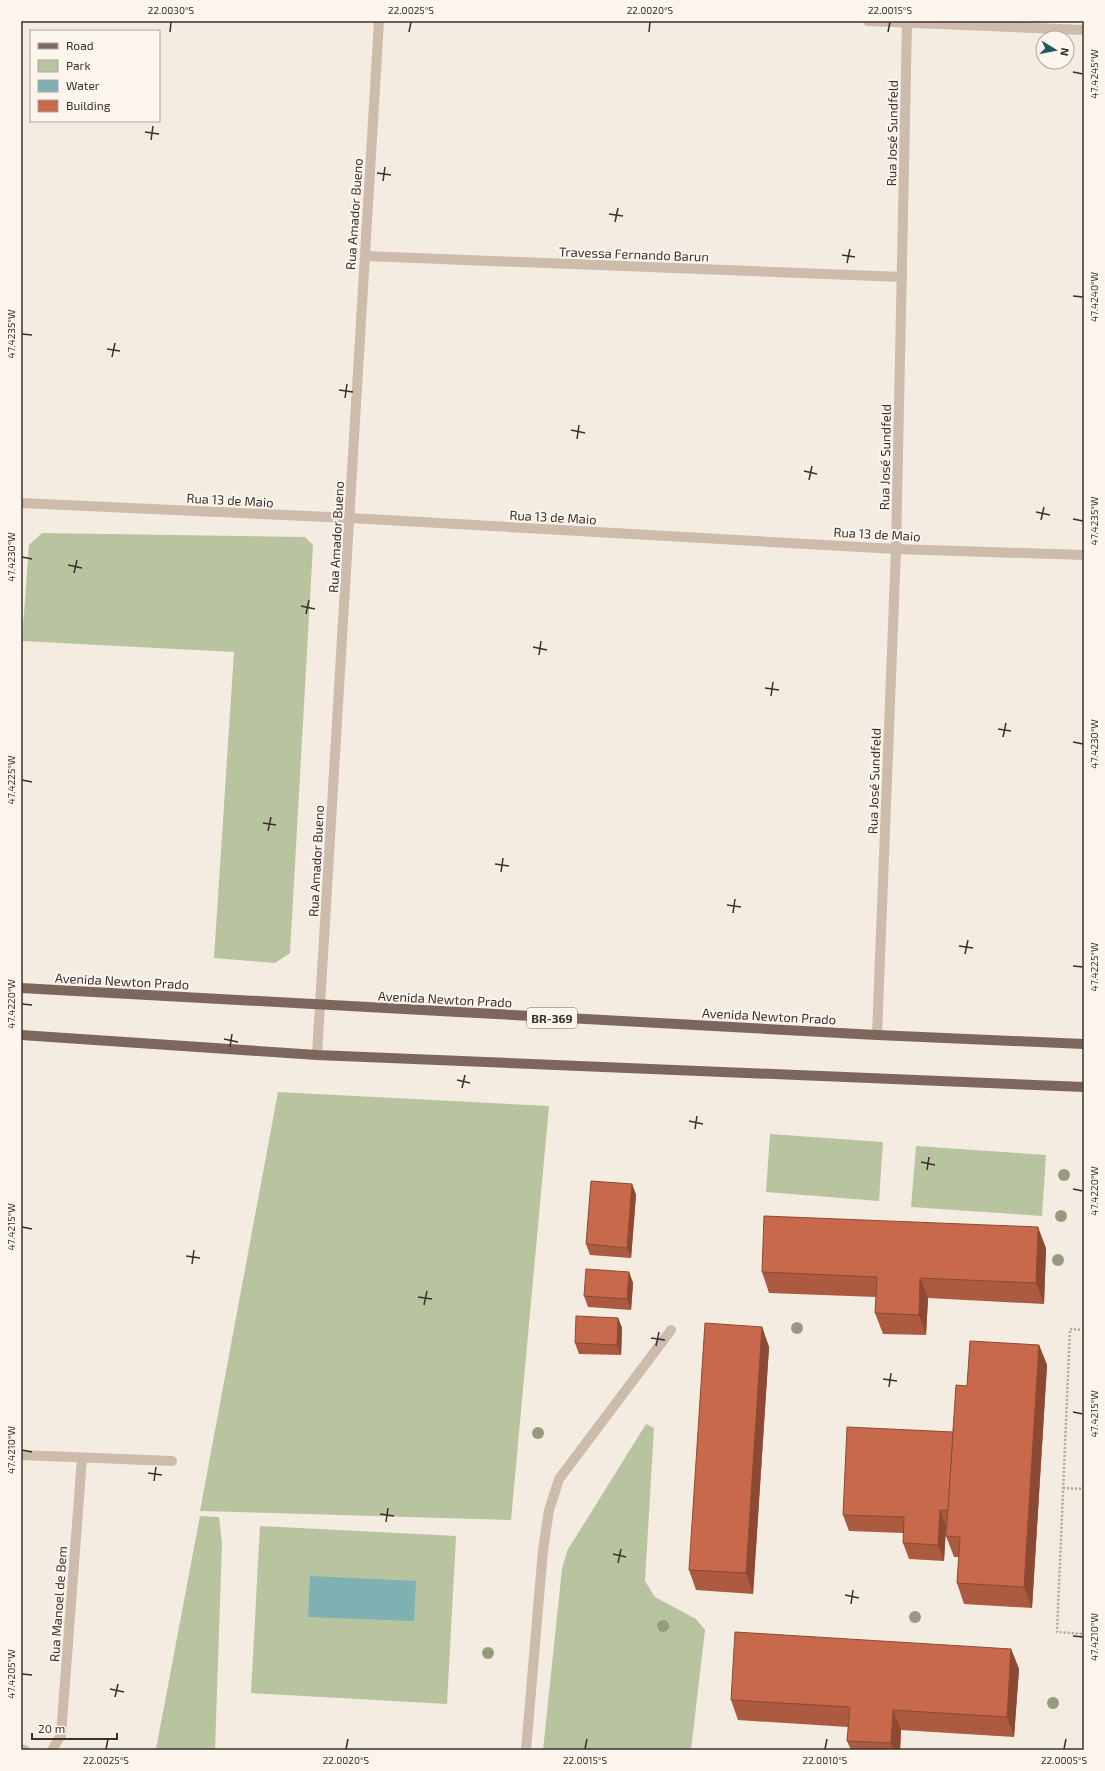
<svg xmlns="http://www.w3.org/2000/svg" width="1105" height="1771" font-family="'Exo 2',sans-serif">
	<rect width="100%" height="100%" fill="#f4ebe1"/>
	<g fill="#b8c4a0">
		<polygon points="42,533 305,537 313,545 290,953 275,963 214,958 234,652 22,641 29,545"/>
		<polygon points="278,1092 549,1106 511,1520 200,1511"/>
		<polygon points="770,1134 883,1142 879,1201 766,1192"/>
		<polygon points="916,1146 1046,1155 1042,1216 911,1207"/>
		<polygon points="646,1424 654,1428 645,1581 655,1597 696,1619 705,1630 691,1750 543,1750 562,1569 567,1551"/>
		<polygon points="200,1516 219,1517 222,1543 215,1750 154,1750 156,1749"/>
		<polygon points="260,1526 456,1536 447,1704 251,1693"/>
	</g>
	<polygon fill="#7fb0b2" points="310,1576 416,1581 414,1621 308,1617"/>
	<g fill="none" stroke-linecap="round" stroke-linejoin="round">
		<g stroke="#b9a596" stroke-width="2.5" stroke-dasharray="2 2" stroke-linecap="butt">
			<polyline points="1084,1330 1070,1329 1057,1632 1084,1634"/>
			<polyline points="1063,1488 1084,1489"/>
		</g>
		<polyline stroke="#cdbbac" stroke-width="10" points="526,1750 543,1550 549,1510 559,1479 671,1330"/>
		<g stroke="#cdbbac" stroke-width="10">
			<polyline points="868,21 1084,30"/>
			<polyline points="365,256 902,277"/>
			<polyline points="21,503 350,518 896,549 1084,555"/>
			<polyline points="877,1035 896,549 907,23"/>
			<polyline points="317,1055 379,21"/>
			<polyline points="21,1455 172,1461"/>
			<polyline points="21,1749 25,1750"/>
			<polyline points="52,1750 61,1735 82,1458"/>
		</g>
		<g stroke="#7d675c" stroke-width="10">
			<polyline points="21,988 877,1035 1084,1044"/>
			<polyline points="21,1035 317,1055 1084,1087"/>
		</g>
	</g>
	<g fill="#969b7f">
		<circle cx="1064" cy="1175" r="6"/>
		<circle cx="1061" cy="1216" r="6"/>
		<circle cx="1058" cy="1260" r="6"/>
		<circle cx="797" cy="1328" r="6"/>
		<circle cx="538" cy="1433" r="6"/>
		<circle cx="915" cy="1617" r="6"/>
		<circle cx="663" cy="1626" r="6"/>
		<circle cx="488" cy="1653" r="6"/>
		<circle cx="1053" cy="1703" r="6"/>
	</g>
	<g fill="#ac5a40">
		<polygon points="632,1184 636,1195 631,1258 590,1255 586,1244"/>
		<polygon points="1046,1248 1044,1304 928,1298 926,1335 883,1334 875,1313 876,1297 769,1293 762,1272"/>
		<polygon points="629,1272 633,1283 631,1310 588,1307 584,1296"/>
		<polygon points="618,1318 622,1328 621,1355 579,1354 575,1343"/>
		<polygon points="762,1327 769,1347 753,1594 696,1590 689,1570"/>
		<polygon points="1039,1345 1047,1365 1032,1608 964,1604 957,1583 959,1557 954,1557 946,1536 947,1526 946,1526 944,1561 909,1559 903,1543 903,1533 849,1531 843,1515 953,1432 967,1386"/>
		<polygon points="1011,1649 1019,1669 1014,1737 901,1730 900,1750 851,1750 847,1741 848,1727 738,1720 731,1700"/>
	</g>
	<g fill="#8c4a34">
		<polygon points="632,1184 636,1195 631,1258 627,1248"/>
		<polygon points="1038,1227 1046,1248 1044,1304 1036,1283"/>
		<polygon points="629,1272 633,1283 631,1310 627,1299"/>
		<polygon points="920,1278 928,1298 926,1335 919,1315"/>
		<polygon points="618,1318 622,1328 621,1355 617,1345"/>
		<polygon points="762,1327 769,1347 753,1594 746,1573"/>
		<polygon points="1039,1345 1047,1365 1032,1608 1024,1587"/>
		<polygon points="940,1510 946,1526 944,1561 938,1545"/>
		<polygon points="1011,1649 1019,1669 1014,1737 1007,1717"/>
		<polygon points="893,1710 901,1730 900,1750 894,1750 891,1743"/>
	</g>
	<g fill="#c8694b" stroke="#8c4a34">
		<polygon points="591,1181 632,1184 627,1248 586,1244"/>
		<polygon points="764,1216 1038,1227 1036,1283 920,1278 919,1315 875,1313 877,1277 762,1272"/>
		<polygon points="586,1269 629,1272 627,1299 584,1296"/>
		<polygon points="576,1316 618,1318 617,1345 575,1343"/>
		<polygon points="705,1323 762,1327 746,1573 689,1570"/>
		<polygon points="970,1341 1039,1345 1024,1587 957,1583 960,1537 946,1536 956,1385 967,1386"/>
		<polygon points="847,1427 953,1432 948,1510 940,1510 938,1545 903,1543 904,1517 843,1515"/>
		<polygon points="735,1632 1011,1649 1007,1717 893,1710 891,1743 847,1741 850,1707 731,1700"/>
	</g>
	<path fill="none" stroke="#3b302b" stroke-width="1.5" d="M 170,32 L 171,22M 409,32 L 411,22M 649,32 L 650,22M 888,32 L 890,22M 1073,72 L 1083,74M 145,132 L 159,134M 151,140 L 153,126M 377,173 L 391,175M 383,181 L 385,167M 609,214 L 623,216M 615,222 L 618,208M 842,255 L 855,257M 847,263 L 850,249M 1073,296 L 1083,297M 22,334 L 32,335M 107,349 L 120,351M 112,357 L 115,343M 339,390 L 353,392M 345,398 L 347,384M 571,430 L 585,433M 577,439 L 579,425M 804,471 L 817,474M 809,480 L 812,466M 1036,512 L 1050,515M 1073,519 L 1083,521M 1041,520 L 1044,507M 22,557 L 32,559M 68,565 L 82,568M 74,573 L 77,560M 301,606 L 315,609M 306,614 L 309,600M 533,647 L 547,650M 539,655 L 541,641M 765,688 L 779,690M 771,696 L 773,682M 998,729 L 1011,731M 1003,737 L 1006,723M 1073,742 L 1083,744M 22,780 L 32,782M 263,823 L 276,825M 268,831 L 271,817M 495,864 L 509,866M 501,872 L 503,858M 727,905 L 741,907M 733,913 L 735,899M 959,946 L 973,948M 965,954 L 968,940M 1073,966 L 1083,967M 22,1004 L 32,1005M 224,1039 L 238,1042M 230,1047 L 232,1034M 457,1080 L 470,1083M 462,1088 L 465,1075M 689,1121 L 703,1124M 695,1129 L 697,1116M 921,1162 L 935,1165M 927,1170 L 929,1157M 1073,1189 L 1083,1191M 22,1227 L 32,1229M 186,1256 L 200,1258M 192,1264 L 194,1250M 418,1297 L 432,1299M 424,1305 L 427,1291M 651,1338 L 665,1340M 656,1346 L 659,1332M 883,1379 L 897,1381M 889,1387 L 891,1373M 1073,1412 L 1083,1414M 22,1450 L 32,1452M 148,1473 L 162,1475M 154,1481 L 156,1467M 380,1514 L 394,1516M 386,1522 L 388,1508M 613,1554 L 626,1557M 618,1563 L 621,1549M 845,1595 L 859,1598M 851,1604 L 853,1590M 1073,1636 L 1083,1637M 22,1674 L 32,1675M 110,1689 L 124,1692M 115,1697 L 118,1684M 106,1749 L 108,1739M 346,1749 L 348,1739M 585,1749 L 587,1739M 825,1749 L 827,1739M 1064,1749 L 1066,1739"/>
	<g text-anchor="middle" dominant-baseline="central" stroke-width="4" stroke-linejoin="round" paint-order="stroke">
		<rect fill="#fbf5ee" stroke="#756b66" stroke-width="1" x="527" y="1008" width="50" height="20" rx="3"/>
		<g font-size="12" font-weight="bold" fill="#3b302b">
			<text x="552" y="1018">BR-369</text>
		</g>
		<g font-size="13" fill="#3b302b" stroke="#fbf5ee">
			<text transform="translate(892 133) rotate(-89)">Rua José Sundfeld</text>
			<text transform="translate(354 214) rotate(-86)">Rua Amador Bueno</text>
			<text transform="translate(634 254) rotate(2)">Travessa Fernando Barun</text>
			<text transform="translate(885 457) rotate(-89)">Rua José Sundfeld</text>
			<text transform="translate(230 500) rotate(3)">Rua 13 de Maio</text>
			<text transform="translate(553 517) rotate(3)">Rua 13 de Maio</text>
			<text transform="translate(877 534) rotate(3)">Rua 13 de Maio</text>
			<text transform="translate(336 537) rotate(-87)">Rua Amador Bueno</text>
			<text transform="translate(874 781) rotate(-88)">Rua José Sundfeld</text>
			<text transform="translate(316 861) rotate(-87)">Rua Amador Bueno</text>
			<text transform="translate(122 981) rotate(3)">Avenida Newton Prado</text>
			<text transform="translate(445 999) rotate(3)">Avenida Newton Prado</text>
			<text transform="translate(769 1016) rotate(3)">Avenida Newton Prado</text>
			<text transform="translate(58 1604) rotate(-86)">Rua Manoel de Bem</text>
		</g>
	</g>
	<rect width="1105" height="1771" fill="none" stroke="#fbf5ee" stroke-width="44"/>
	<rect x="30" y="30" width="130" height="92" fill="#fbf5ee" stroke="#aea6a0"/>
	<rect x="38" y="43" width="20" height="6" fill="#7d675c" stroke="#aea6a0"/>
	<text x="66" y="50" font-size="12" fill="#3b302b">Road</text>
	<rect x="38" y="60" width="20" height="12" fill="#b8c4a0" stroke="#aea6a0"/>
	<text x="66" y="70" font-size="12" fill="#3b302b">Park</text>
	<rect x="38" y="80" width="20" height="12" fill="#7fb0b2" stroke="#aea6a0"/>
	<text x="66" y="90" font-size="12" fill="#3b302b">Water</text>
	<rect x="38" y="100" width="20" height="12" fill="#c8694b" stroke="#aea6a0"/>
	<text x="66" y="110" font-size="12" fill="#3b302b">Building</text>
	<g transform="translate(1055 50) rotate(100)"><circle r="19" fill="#fbf5ee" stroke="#aea6a0"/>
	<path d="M0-3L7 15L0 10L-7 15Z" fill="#1f5a5e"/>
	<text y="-6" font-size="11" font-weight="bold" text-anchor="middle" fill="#3b302b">N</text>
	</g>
	<path d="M32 1733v6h85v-6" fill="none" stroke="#3b302b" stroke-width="2"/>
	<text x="38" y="1733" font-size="12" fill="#3b302b" stroke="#fbf5ee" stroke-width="3" paint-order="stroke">20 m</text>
	<rect x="22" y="22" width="1061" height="1727" fill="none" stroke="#3b302b" stroke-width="1.5"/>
	<g font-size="10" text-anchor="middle" fill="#3b302b">
		<text x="171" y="14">22.0030°S</text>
		<text x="411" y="14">22.0025°S</text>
		<text x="650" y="14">22.0020°S</text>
		<text x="890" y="14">22.0015°S</text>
		<text transform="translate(1094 74) rotate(-90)" y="4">47.4245°W</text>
		<text transform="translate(1094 297) rotate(-90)" y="4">47.4240°W</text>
		<text transform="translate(11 334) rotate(-90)" y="4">47.4235°W</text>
		<text transform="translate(1094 521) rotate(-90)" y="4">47.4235°W</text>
		<text transform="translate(11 557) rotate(-90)" y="4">47.4230°W</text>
		<text transform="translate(1094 744) rotate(-90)" y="4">47.4230°W</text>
		<text transform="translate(11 780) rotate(-90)" y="4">47.4225°W</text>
		<text transform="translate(1094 967) rotate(-90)" y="4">47.4225°W</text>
		<text transform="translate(11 1004) rotate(-90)" y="4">47.4220°W</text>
		<text transform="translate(1094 1191) rotate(-90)" y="4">47.4220°W</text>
		<text transform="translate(11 1227) rotate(-90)" y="4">47.4215°W</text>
		<text transform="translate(1094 1414) rotate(-90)" y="4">47.4215°W</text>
		<text transform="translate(11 1450) rotate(-90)" y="4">47.4210°W</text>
		<text transform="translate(1094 1637) rotate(-90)" y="4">47.4210°W</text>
		<text transform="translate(11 1674) rotate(-90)" y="4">47.4205°W</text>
		<text x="106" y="1764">22.0025°S</text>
		<text x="346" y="1764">22.0020°S</text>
		<text x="585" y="1764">22.0015°S</text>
		<text x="825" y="1764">22.0010°S</text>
		<text x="1064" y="1764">22.0005°S</text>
	</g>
</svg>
